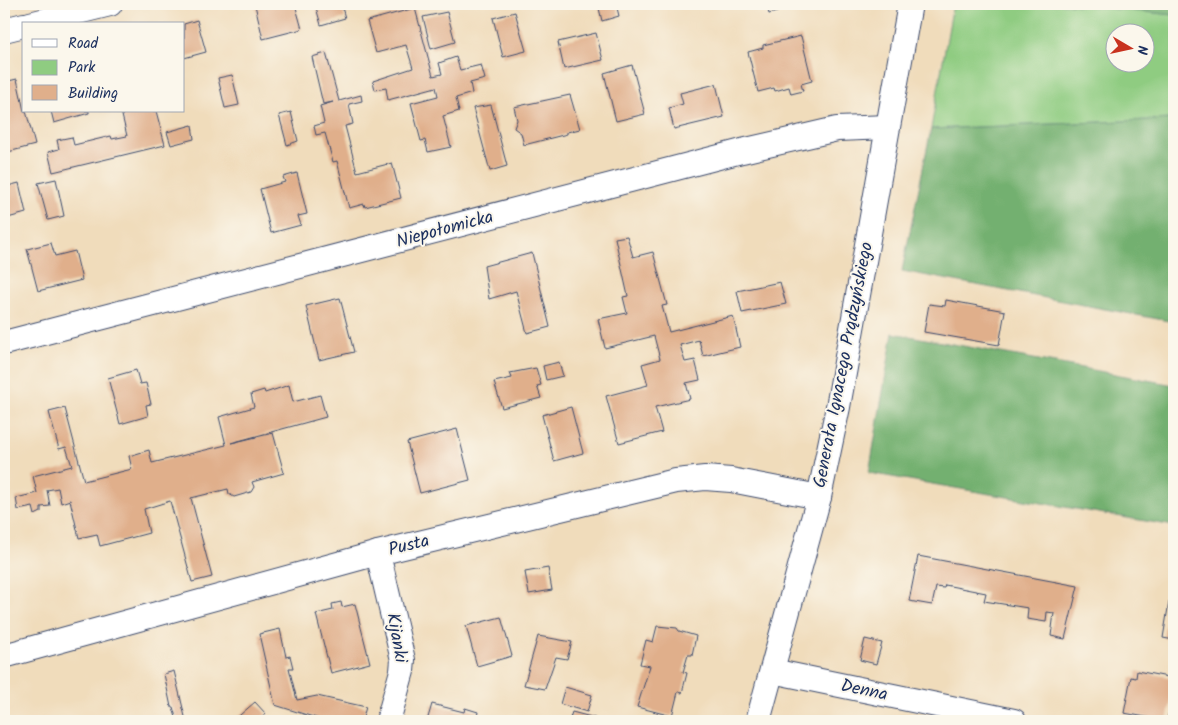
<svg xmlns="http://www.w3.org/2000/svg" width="1178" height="725" font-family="Kalam,sans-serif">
	<rect width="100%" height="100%" fill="#fbf7ec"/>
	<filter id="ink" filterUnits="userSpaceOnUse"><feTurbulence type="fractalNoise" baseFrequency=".02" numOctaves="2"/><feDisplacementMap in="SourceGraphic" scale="10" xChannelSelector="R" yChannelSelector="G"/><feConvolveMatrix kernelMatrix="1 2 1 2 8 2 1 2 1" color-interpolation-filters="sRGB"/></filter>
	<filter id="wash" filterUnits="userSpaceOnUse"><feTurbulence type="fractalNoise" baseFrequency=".0096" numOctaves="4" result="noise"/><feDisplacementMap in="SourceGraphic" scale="20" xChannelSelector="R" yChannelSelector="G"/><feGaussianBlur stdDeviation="1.12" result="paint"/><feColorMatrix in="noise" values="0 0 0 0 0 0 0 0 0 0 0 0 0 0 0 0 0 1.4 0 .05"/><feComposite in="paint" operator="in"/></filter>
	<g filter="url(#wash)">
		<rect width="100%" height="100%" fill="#f0dcbb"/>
		<path fill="#8fcc81" stroke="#557e70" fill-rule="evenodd" d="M 953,4 L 1069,4 L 1174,15 L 1174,119 L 931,129 ZM 1116,32 L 1146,32 L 1146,62 L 1116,62 Z"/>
		<g fill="#73b06f" stroke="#477066">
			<polygon points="1069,4 1174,4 1174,15"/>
			<polygon points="1174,119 1174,322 902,271 931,129"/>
			<polygon points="893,333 1174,385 1174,526 869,473"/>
		</g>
		<g id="blocks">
			<g fill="#e0af8b">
				<polygon points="295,4 302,29 263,39 255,5"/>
				<polygon points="315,4 341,4 345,18 321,25"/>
				<polygon points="598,4 616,4 619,16 602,21"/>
				<polygon points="766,4 807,4 769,14"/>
				<polygon points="415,8 433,76 442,74 439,63 456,57 460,70 481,65 485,79 470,83 472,93 456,98 459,111 443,116 451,147 428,152 425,140 421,141 411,103 438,96 436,87 388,100 386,88 375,90 373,81 413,68 406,45 376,53 367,21"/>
				<polygon points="447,12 455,42 431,49 423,17"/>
				<polygon points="515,12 526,51 503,57 493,18"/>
				<polygon points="197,20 206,52 184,58 184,24"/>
				<polygon points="596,33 603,60 564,69 558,42"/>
				<polygon points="801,36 812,81 801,84 803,91 791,94 789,87 775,91 774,88 758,92 748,52 763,48 763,45"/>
				<polygon points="326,53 339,101 361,95 362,101 349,104 353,124 345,126 357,172 392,163 401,198 365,207 364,204 349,208 337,161 333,162 325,133 316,135 314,126 324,123 320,106 333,102 323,104 312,57"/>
				<polygon points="632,65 645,114 616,121 604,73"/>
				<polygon points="232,75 239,105 225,108 218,78"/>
				<polygon points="17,79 24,111 26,111 35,145 4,153 4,82"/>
				<polygon points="716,84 724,117 674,129 669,108 683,104 680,93"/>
				<polygon points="570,95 580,129 567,132 567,134 524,145 521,133 514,128 517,120 514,107"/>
				<polygon points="491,105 507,166 490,171 473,108"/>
				<polygon points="51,111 89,111 89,113 54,123"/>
				<polygon points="121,111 156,111 165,145 53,172 48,152 59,149 57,140 72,137 74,145 111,136 112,139 127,136"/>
				<polygon points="291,112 298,141 287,145 279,115"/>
				<polygon points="192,125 194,139 171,145 167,132"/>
				<polygon points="297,173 307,214 298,216 301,225 271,233 260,189 285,182 283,177"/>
				<polygon points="56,179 64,216 48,220 38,183"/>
				<polygon points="19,183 26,213 4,219 4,187"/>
				<polygon points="627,236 633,257 653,252 667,305 662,306 669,332 733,316 740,347 703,356 699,340 680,345 685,362 695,360 700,380 686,383 690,399 655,407 662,432 619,443 606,396 648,385 642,364 660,359 654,336 605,348 598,319 627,313 623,297 628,296 615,238"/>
				<polygon points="51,243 55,256 75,251 82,280 38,291 27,249"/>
				<polygon points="532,253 550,327 527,333 516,291 489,299 484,266"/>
				<polygon points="780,282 786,304 742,313 737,291"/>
				<polygon points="340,298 354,352 319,360 306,306"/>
				<polygon points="946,300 1005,311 999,345 924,332 929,304 945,306"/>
				<polygon points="559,362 563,376 546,380 543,366"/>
				<polygon points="536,368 541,385 537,386 541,398 502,408 494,382 512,378 510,373"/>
				<polygon points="136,370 140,384 146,383 151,404 146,405 148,416 120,424 108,378"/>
				<polygon points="289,385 293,402 320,395 326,417 231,443 273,433 284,473 252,482 254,487 251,492 234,497 229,494 228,489 191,498 212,577 192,582 170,501 144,509 149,533 100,546 97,534 79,538 70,500 61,503 58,488 47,490 50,506 41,507 41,512 35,515 33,507 18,510 16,498 37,493 33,476 72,466 66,447 59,449 49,412 65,408 84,481 132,469 129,456 149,450 152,463 226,445 219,417 254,407 251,394 264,390 265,393"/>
				<polygon points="571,407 583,453 554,461 542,415"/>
				<polygon points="457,429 470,480 420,493 407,442"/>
				<polygon points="918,556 1078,586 1065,639 1051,636 1054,613 1047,612 1046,622 1027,619 1028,608 984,601 986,593 945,585 944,588 936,587 932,605 909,601"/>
				<polygon points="548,568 552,590 529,594 525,572"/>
				<polygon points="341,602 342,607 355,604 370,663 331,673 316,614 333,610 332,604"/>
				<polygon points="1169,602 1174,603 1174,640 1163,638"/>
				<polygon points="501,617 512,656 477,666 466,626"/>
				<polygon points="657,626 677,628 679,631 696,636 692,655 688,655 683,672 687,673 682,693 678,692 672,716 637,707 650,666 640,664 646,640 653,642"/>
				<polygon points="280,629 286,657 290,656 293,668 289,668 297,700 317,696 366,707 362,721 326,721 275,705 259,634"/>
				<polygon points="538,636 572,642 567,659 556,657 545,689 524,685"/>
				<polygon points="865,639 882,643 876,664 860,660"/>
				<polygon points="174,671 186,721 177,721 173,707 171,707 164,674"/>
				<polygon points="1137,671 1173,678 1171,684 1174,685 1167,721 1124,713 1131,677 1136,678"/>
				<polygon points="565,687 592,695 587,712 560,704"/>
				<polygon points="255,702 266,714 258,721 233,721"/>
				<polygon points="432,704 464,712 465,708 478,712 476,721 427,721"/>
				<polygon points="572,712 595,718 595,721 569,721"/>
			</g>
		</g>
	</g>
	<g filter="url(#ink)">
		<use href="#blocks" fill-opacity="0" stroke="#3b496c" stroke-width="1"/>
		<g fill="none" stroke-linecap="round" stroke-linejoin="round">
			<g stroke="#3b496c" stroke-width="26">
				<g id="street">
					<polyline points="30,24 110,4"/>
					<polyline points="4,30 24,25"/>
					<polyline points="4,343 742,151 837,129 888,127"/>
					<polyline points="378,553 403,660 402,671 388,721"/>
					<polyline points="4,656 378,553 676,481 705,478 731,480 819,497"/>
					<polyline points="772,671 1014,721"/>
					<polyline points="758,721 819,497 838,407 910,4"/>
				</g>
			</g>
			<use href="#street" stroke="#fff" stroke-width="24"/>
		</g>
	</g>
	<g text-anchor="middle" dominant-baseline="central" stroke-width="4" stroke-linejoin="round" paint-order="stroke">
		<g font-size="18" fill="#1b2f5e" stroke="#fbf7ec">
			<text transform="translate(445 230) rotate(-15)">Niepołomicka</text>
			<text transform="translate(844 365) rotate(-79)">Generała Ignacego Prądzyńskiego</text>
			<text transform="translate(409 546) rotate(-14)">Pusta</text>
			<text transform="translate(396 638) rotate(80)">Kijanki</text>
			<text transform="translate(864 691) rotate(12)">Denna</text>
		</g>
	</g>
	<rect width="1178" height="725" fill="none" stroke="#fbf7ec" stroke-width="20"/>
	<rect x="22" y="22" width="162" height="90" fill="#fbf7ec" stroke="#a1a7b3"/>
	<rect x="32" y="39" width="25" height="8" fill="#ffffff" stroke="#a1a7b3"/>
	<text x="68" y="48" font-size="15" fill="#1b2f5e">Road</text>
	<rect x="32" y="60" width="25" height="15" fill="#8fcc81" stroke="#a1a7b3"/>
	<text x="68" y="72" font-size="15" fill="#1b2f5e">Park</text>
	<rect x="32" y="85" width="25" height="15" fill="#e0af8b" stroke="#a1a7b3"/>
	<text x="68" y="98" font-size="15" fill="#1b2f5e">Building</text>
	<g transform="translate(1130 48) rotate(99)"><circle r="24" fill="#fbf7ec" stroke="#a1a7b3"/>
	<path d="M0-4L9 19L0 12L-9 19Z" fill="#c8321e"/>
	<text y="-8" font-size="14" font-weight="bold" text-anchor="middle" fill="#1b2f5e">N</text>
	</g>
</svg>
